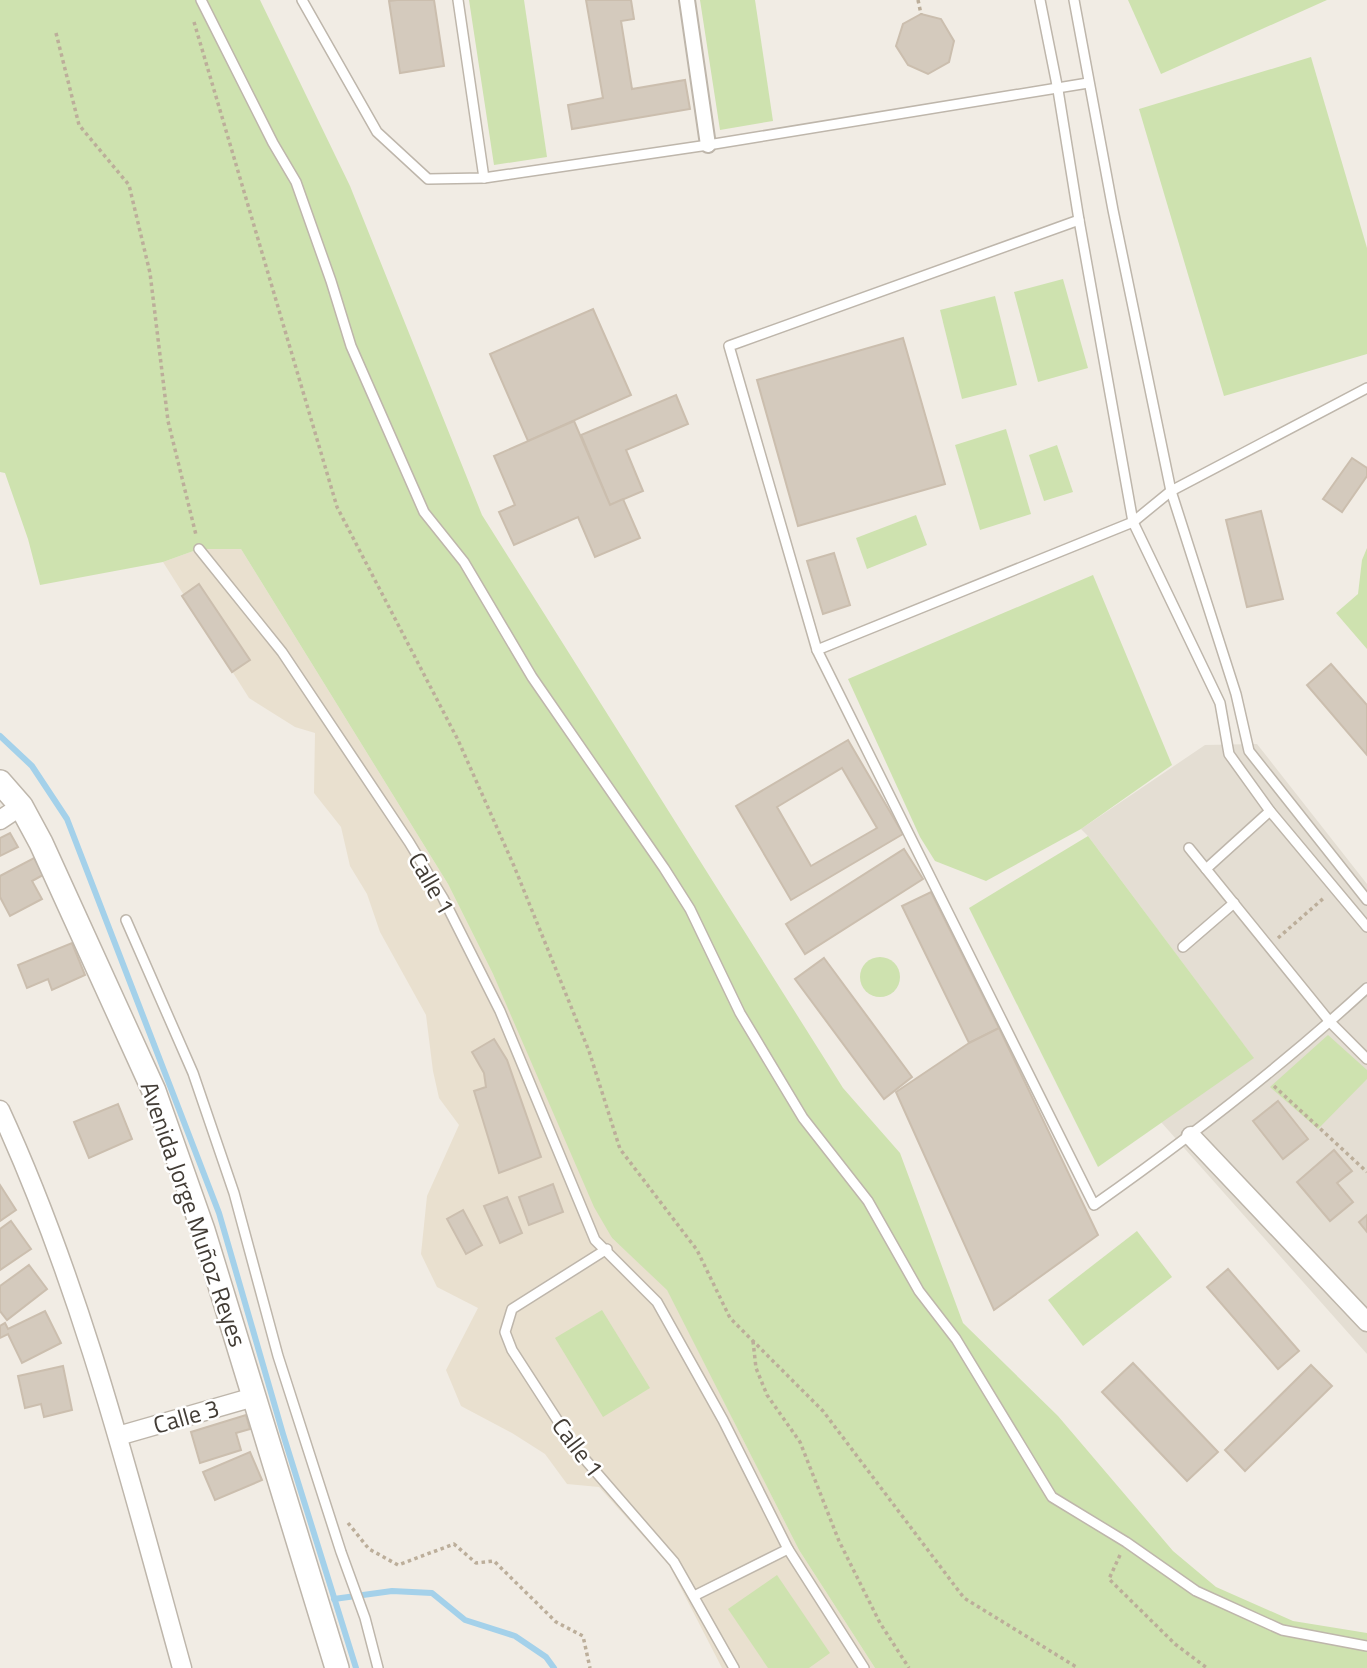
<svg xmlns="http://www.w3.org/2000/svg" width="1367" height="1668" font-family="'Titillium Web',sans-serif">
	<rect width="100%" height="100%" fill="#f1ece4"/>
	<polygon fill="#e4ded3" points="1257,744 1367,884 1367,1354 1161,1122 1253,1057 1088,836 1081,829 1205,745"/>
	<polygon fill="#e9e0cf" points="199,549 241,549 448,884 493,974 612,1238 667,1289 799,1550 875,1668 722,1668 669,1565 599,1487 567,1484 545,1454 512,1433 461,1406 446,1370 478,1308 437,1287 421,1254 427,1196 459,1125 439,1098 433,1071 426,1015 380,932 367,894 350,866 341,827 314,793 315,733 295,727 249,698 163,562"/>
	<g fill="#cee2af">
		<polygon points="0,0 260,0 350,186 482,515 843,1088 900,1153 963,1323 1058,1416 1173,1551 1216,1587 1293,1621 1367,1633 1367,1668 875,1668 799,1550 667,1290 612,1238 594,1207 493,974 448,884 241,549 199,549 163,562 40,585 28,539 5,473 0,472"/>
		<polygon points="469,0 524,0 547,157 494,165"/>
		<polygon points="700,0 755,0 773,121 720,130"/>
		<polygon points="1128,0 1327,0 1161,74"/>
		<polygon points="1311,57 1367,248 1367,354 1224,396 1139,109"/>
		<polygon points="1063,279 1088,368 1038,382 1014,292"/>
		<polygon points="995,296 1017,385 962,399 940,310"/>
		<polygon points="1006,429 1031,514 980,530 955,445"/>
		<polygon points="1057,445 1073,492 1044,501 1029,455"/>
		<polygon points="916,515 927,545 867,569 856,538"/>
		<polygon points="1367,548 1367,649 1336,613 1358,594 1362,560"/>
		<polygon points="1093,575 1172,765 1081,829 986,881 935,861 920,837 848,679"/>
		<polygon points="1088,836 1254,1058 1098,1167 969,908"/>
		<circle cx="880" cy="977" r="20"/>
		<polygon points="1328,1035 1367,1070 1367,1079 1318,1129 1270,1087"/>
		<polygon points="1137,1231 1172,1277 1083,1346 1048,1300"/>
		<polygon points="602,1310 650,1388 603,1417 555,1338"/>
		<polygon points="777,1575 830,1653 809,1668 768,1668 728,1609"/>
	</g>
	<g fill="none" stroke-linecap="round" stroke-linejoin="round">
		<g stroke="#a4d1ea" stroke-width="6">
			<polyline points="0,736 32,766 67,819 219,1213 283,1434 356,1668"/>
			<polyline points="334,1599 392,1591 432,1593 465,1620 515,1636 546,1657 554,1668"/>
		</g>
	</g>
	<g fill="#d4cabd" stroke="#cbbeae" stroke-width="2" fill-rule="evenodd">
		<polygon points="397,0 434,0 444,66 400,73 389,1"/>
		<polygon points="586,0 631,0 634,19 621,21 632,89 685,80 690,109 572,129 568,105 603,98"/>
		<polygon points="921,14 941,19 954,41 949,62 928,74 908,65 896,46 903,24"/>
		<polygon points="593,309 631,395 528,441 490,354"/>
		<polygon points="903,338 945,484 798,526 757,380"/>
		<polygon points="676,395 688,424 626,450 643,491 610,505 581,435"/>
		<polygon points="574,421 610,505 623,499 640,538 595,557 578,517 514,545 499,512 515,505 494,456"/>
		<polygon points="1352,458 1367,468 1367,476 1342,512 1323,499"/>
		<polygon points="1261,511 1283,599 1247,607 1226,520"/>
		<polygon points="834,553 850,605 823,614 807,561"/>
		<polygon points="199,584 250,660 232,672 182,596"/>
		<polygon points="1331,664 1367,705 1367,755 1307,685"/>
		<path d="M 848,740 L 903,834 L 791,900 L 736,806 ZM 842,768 L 877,828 L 811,866 L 777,807 Z"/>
		<polygon points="10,833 18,847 0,856 0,838"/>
		<polygon points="904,849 923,879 805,954 786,924"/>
		<polygon points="34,858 43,875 32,881 42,899 10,916 0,897 0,876"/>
		<polygon points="931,892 999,1028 969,1043 902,906"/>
		<polygon points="72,943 85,975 52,990 48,979 27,988 18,965"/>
		<polygon points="824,958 912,1077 884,1099 795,979"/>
		<polygon points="999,1028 1098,1235 994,1310 896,1092 969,1043"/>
		<polygon points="494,1039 507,1060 541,1157 499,1173 474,1091 486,1087 484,1073 472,1052"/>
		<polygon points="1278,1101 1308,1139 1283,1159 1253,1121"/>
		<polygon points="118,1104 132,1139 89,1158 74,1122"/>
		<polygon points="1334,1150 1352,1171 1337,1183 1353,1202 1330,1221 1297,1182"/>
		<polygon points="553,1184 563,1212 529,1225 519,1197"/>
		<polygon points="0,1185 16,1210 0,1221"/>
		<polygon points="507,1197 522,1233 500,1243 484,1206"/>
		<polygon points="463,1210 482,1245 466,1254 447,1219"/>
		<polygon points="1367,1215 1367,1232 1359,1222"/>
		<polygon points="11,1221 31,1249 0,1270 0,1229"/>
		<polygon points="29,1265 47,1289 7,1320 0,1311 0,1286"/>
		<polygon points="1228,1269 1299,1351 1278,1369 1207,1287"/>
		<polygon points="45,1311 61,1343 22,1363 8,1334 0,1338 0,1326 5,1323 8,1329"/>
		<polygon points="1133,1363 1218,1452 1187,1481 1102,1392"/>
		<polygon points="1311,1365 1332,1386 1245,1471 1225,1450"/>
		<polygon points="63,1366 72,1410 44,1417 41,1404 25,1408 18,1376"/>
		<polygon points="246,1415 250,1429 236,1433 241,1450 200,1463 191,1432"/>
		<polygon points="250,1452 262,1480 215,1500 203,1472"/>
	</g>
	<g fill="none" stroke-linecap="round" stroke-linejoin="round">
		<g stroke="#beb6ab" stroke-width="12">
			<g id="service">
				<polyline points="201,0 273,143 296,182 331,281 351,346 424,512 464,562 532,677 664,868 690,909 740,1013 803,1118 868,1201 919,1291 956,1339 1052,1497 1126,1542 1196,1591 1282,1630 1367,1646"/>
				<polyline points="302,0 377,132 428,179 484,178 708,145 1088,83"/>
				<polyline points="458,0 484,178"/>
				<polyline points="1040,0 1058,90 1079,220 1133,522 1220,703 1229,754 1270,811 1367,927"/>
				<polyline points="1074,0 1113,210 1171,491 1236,694 1249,751 1367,900"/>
				<path d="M 1079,220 L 729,346 L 817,650 L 1094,1205 C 1189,1138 1281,1067 1367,988"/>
				<polyline points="199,549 282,652 409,842 443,898 500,1011 595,1240 657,1302 723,1420 788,1549 864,1668"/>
				<polyline points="817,650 1133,522 1171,491 1367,388"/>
				<polyline points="1189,848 1330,1022 1367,1059"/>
				<polyline points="1206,869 1270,811"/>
				<polyline points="126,920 193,1073 234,1193 278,1356 341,1552 365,1618 378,1668"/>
				<polyline points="1183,947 1234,903"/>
				<polyline points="607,1249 512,1309 505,1332 512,1350 576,1449 674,1562 734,1668"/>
				<polyline points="694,1596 788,1549"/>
			</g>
		</g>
		<g stroke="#beb6ab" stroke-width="18">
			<polyline id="pedestrian" points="687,0 708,145"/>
		</g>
		<g stroke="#beb6ab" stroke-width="21">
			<g id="minor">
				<polyline points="0,820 21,806"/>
				<path d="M 0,1110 C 82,1288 130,1480 182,1668"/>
				<polyline points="1191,1136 1367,1322"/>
				<polyline points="118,1436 254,1397"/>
			</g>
		</g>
		<g stroke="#beb6ab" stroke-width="26">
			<polyline id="tertiary" points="0,782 21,806 41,843 154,1091 203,1230 337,1668"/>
		</g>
		<g stroke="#bcae9a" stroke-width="3.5" stroke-dasharray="3.5 3.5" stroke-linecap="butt">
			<polyline points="918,0 921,14"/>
			<polyline points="194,22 337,507 458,740 514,866 589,1051 620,1149 697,1250 730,1318 823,1411 964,1598 1078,1668"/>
			<polyline points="56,33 79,125 129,185 150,273 168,421 196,535"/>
			<polyline points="1278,938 1325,897"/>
			<polyline points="1274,1086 1367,1172"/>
			<polyline points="753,1341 756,1368 767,1395 800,1442 839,1541 880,1623 909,1668"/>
			<polyline points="348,1523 369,1549 398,1565 454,1544 476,1563 494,1561 556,1622 583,1636 590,1668"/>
			<polyline points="1120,1555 1109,1579 1175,1644 1207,1668"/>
		</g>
		<use href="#service" stroke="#fff" stroke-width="9"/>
		<use href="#pedestrian" stroke="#fff" stroke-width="14"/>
		<use href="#minor" stroke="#fff" stroke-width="18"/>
		<use href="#tertiary" stroke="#fff" stroke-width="23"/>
	</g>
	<g text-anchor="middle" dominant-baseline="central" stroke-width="5" stroke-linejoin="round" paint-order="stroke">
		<g font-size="24" fill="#423c35" stroke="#fff">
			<text transform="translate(432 883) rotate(60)">Calle 1</text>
			<text transform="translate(194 1214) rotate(71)">Avenida Jorge Muñoz Reyes</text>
			<text transform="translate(186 1416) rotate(-16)">Calle 3</text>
			<text transform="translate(578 1447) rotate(53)">Calle 1</text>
		</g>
	</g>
</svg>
